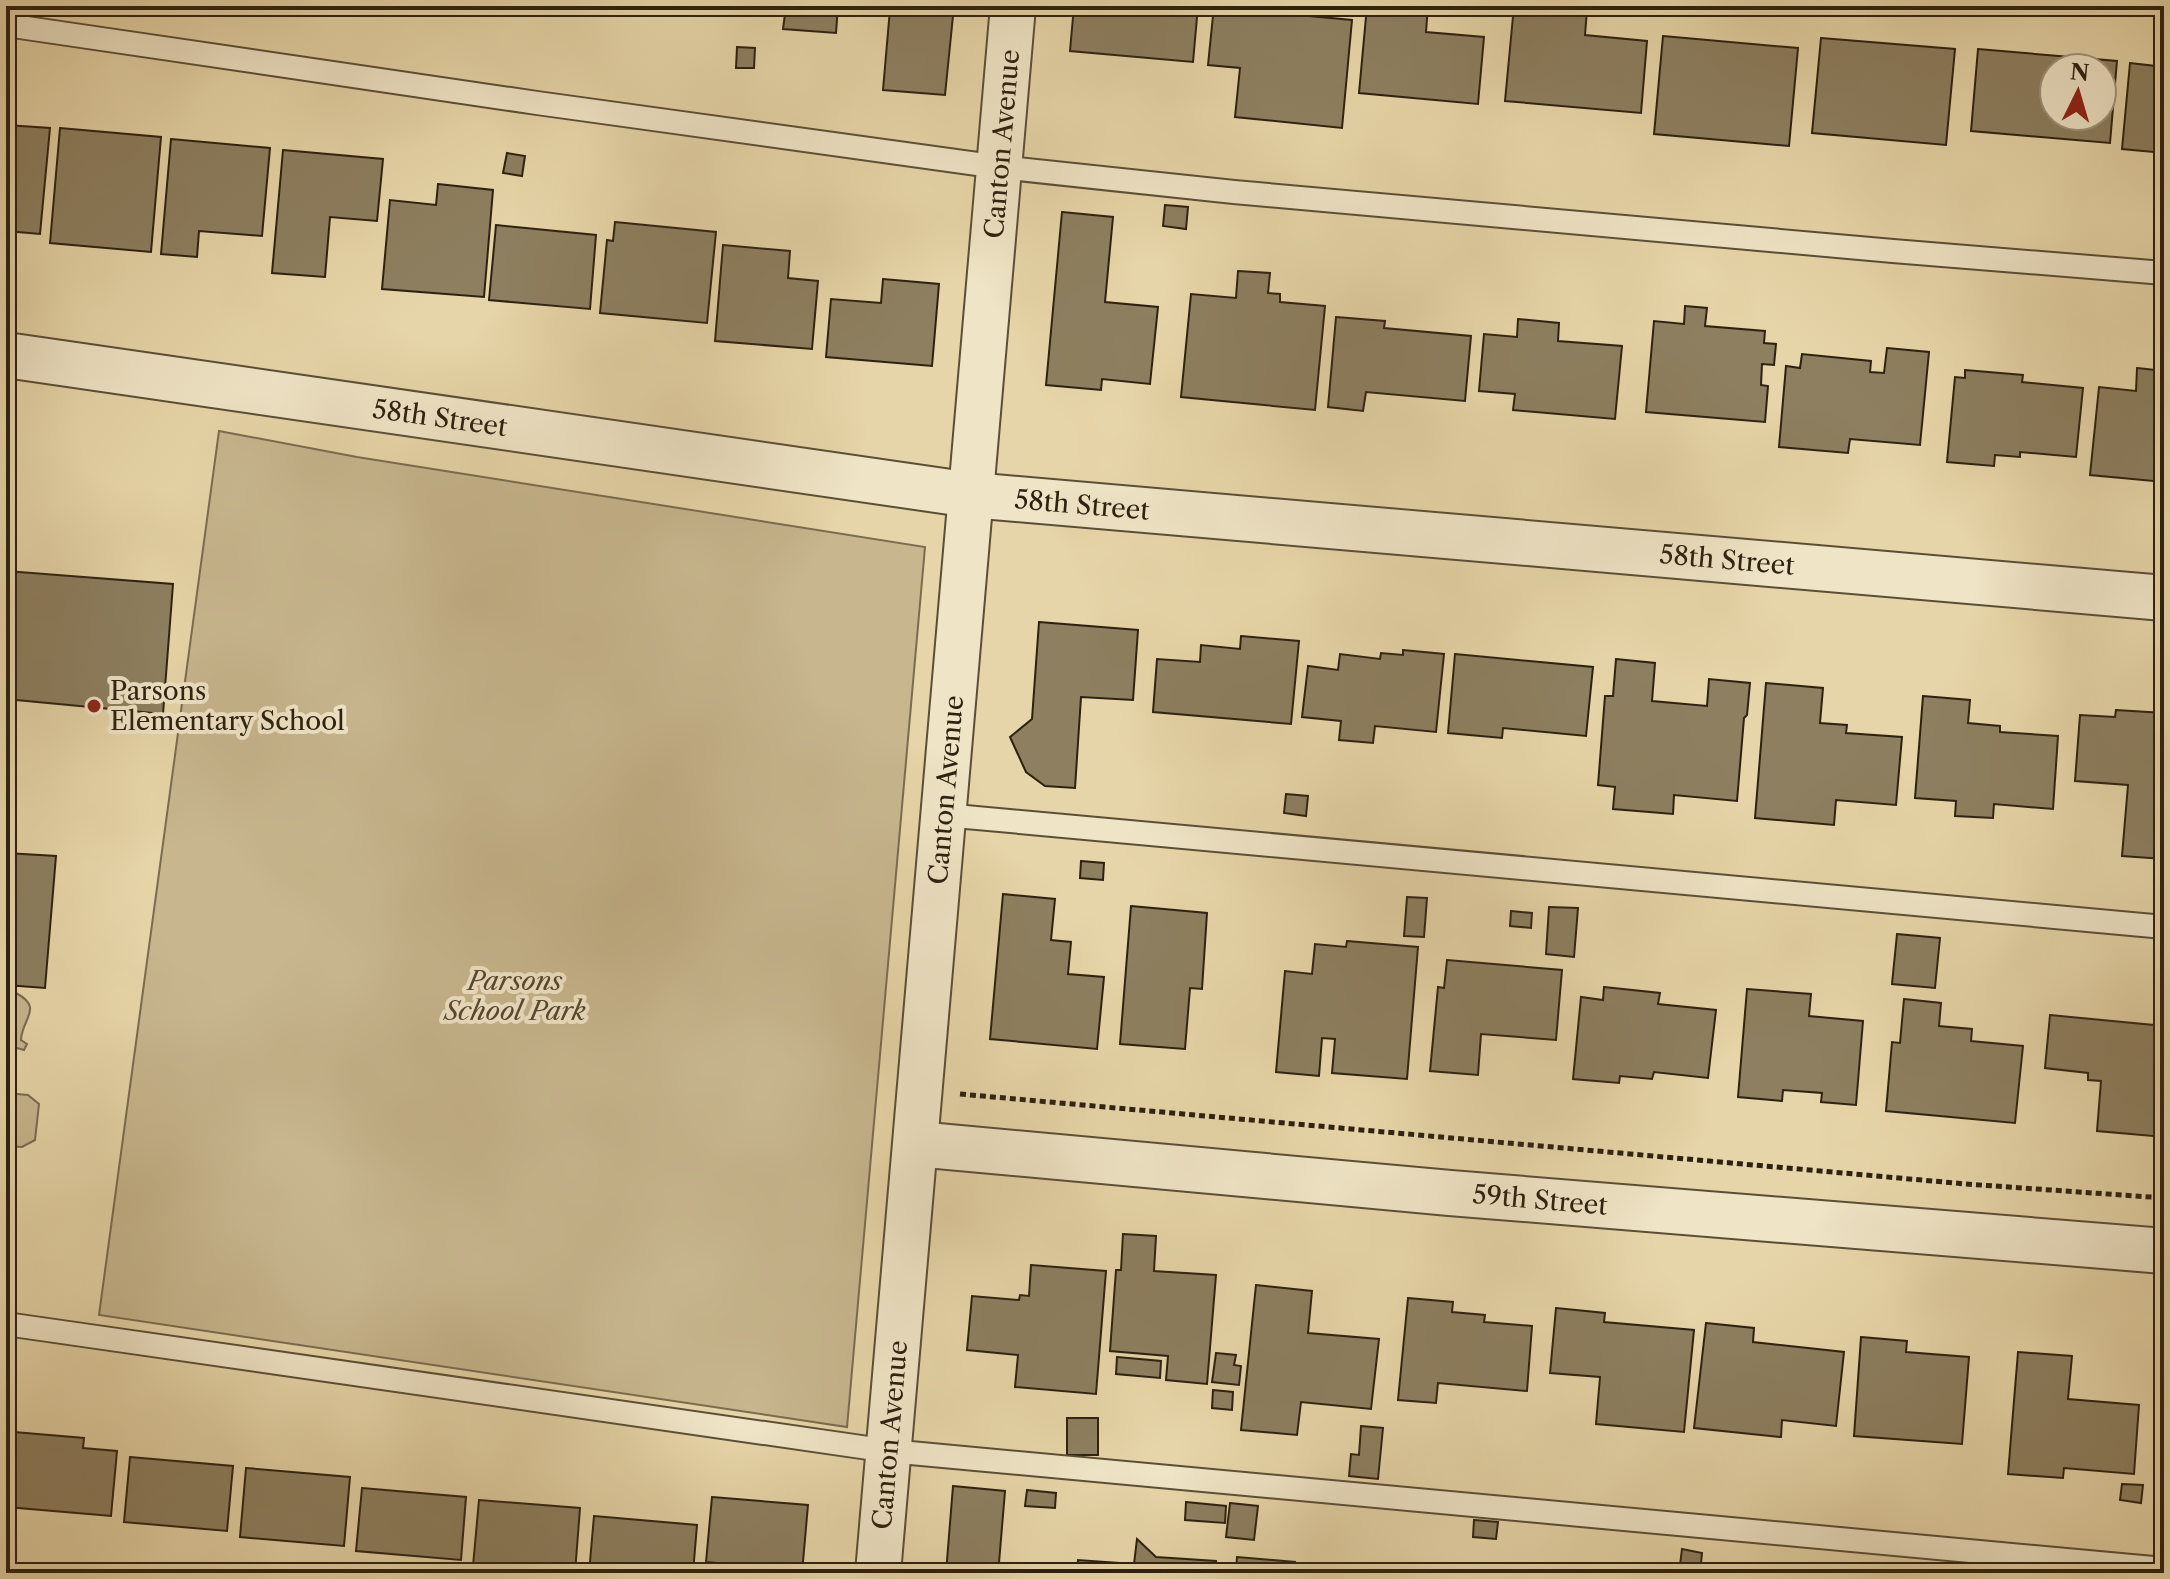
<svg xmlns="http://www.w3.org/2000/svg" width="2170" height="1579" font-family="'Libre Caslon Text',serif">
	<rect width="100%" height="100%" fill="#e6d5a8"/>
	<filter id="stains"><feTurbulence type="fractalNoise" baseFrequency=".0025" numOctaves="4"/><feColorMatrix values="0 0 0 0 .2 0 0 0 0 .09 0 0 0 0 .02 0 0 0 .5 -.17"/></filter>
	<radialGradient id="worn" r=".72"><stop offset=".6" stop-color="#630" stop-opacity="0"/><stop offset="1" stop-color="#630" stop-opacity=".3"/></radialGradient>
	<g fill="#c7b68e" stroke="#7a6c50" stroke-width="2">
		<polygon points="219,431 357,457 925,547 847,1427 99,1315"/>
		<path d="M 16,993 C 44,1008 22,1018 21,1040 L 27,1044 L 24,1050 L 17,1048 L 6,1055 L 6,997 Z"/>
		<polygon points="6,1093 28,1095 39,1104 35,1140 22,1147 6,1146"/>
	</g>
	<g fill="#8d7f60" stroke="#2d2111" stroke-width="2" fill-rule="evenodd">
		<polygon points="259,6 285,6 284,14 259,12"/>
		<polygon points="786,6 838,6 836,33 783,29"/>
		<polygon points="859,6 954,6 945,95 883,90 890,9"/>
		<polygon points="1074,6 1198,6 1193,62 1070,51"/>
		<polygon points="1214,6 1278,6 1278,13 1352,20 1342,128 1235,117 1240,68 1208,65"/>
		<polygon points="1367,6 1428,6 1426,32 1484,37 1478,104 1359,93"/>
		<polygon points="1514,6 1587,10 1585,35 1647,41 1641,113 1505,101"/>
		<polygon points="1663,36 1798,48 1789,146 1654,134"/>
		<polygon points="1821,38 1955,49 1946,145 1812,133"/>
		<polygon points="737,47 755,48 754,68 736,68"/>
		<path d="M 1978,49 L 2117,61 L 2110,143 L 1971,131 ZM 2054,68 L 2102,68 L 2102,116 L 2054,116 Z"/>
		<polygon points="2130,63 2164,67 2164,153 2122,149"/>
		<polygon points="6,125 50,128 40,234 6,231"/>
		<polygon points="60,128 161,137 151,252 50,243"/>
		<polygon points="171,139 270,148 262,236 199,231 197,257 161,254"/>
		<polygon points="283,150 383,159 377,221 330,217 325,277 272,273"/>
		<polygon points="507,153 525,156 522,176 503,173"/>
		<polygon points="438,184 493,190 484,297 382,289 390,200 436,205"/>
		<polygon points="1165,205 1188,207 1186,229 1163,226"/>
		<polygon points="1062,212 1113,217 1105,302 1158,307 1150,384 1102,379 1101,390 1046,385"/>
		<polygon points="615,222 716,232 707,323 600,313 607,240 613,241"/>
		<polygon points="496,225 596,235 590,309 489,300"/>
		<polygon points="723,245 790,251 788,278 818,281 812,349 715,341"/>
		<polygon points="1238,271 1270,273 1268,293 1280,294 1280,302 1325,306 1315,410 1181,397 1191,294 1236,298"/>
		<polygon points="883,279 939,284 932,366 826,357 831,299 881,303"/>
		<polygon points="1685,306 1707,308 1705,326 1765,331 1764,343 1776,344 1774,365 1762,364 1761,385 1768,386 1765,422 1646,412 1654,321 1684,324"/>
		<polygon points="1336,317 1385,321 1384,328 1471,336 1465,401 1366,392 1363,411 1328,407"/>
		<polygon points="1518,319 1559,323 1558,341 1622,346 1615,419 1513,410 1515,394 1479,391 1484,334 1517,337"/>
		<polygon points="1887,348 1929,352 1920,445 1850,439 1848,453 1779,447 1786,366 1800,368 1802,354 1871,361 1870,372 1884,373"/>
		<polygon points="2137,368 2164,371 2164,482 2090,475 2099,387 2136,391"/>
		<polygon points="1965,370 2023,375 2022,382 2083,388 2076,457 2020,452 2020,457 1995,455 1994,466 1947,462 1955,377 1965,378"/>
		<polygon points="6,571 173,584 163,714 6,699"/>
		<polygon points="1039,622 1138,630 1133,700 1081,697 1075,788 1045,786 1026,772 1010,737 1032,719"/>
		<polygon points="1241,636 1299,641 1291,724 1153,712 1157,659 1200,662 1201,645 1240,649"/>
		<polygon points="1403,650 1444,654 1436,732 1375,726 1373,743 1339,740 1341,721 1302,717 1308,666 1338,670 1340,654 1380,659 1381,653 1403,655"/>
		<polygon points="1455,654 1593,667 1586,736 1503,728 1502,738 1448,733"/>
		<polygon points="1616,659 1655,663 1652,701 1707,706 1709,679 1750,683 1747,715 1744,718 1737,801 1674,795 1673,814 1613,809 1615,787 1598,785 1605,696 1613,696"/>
		<polygon points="1766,683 1823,688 1820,723 1847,725 1846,733 1902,737 1896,805 1836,800 1834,825 1755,818"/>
		<polygon points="1923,696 1970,700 1968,723 2000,726 2000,732 2058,736 2053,809 1994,804 1993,818 1955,816 1956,801 1915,798"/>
		<polygon points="2116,710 2164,713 2164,859 2122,856 2128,785 2075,781 2080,715 2115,717"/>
		<polygon points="1286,794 1308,796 1306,816 1284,813"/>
		<polygon points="6,853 56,856 45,988 6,985"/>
		<polygon points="1081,861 1104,863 1103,880 1080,878"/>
		<polygon points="1003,894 1055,899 1051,940 1071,942 1068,974 1104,977 1097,1049 990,1039"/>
		<polygon points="1407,897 1427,898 1424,937 1404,936"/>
		<polygon points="1131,906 1207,913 1202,989 1190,988 1185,1049 1120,1044"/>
		<polygon points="1549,907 1578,908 1574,957 1546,954"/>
		<polygon points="1511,911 1532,913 1531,928 1510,926"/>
		<polygon points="1897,934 1940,938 1935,988 1892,984"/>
		<polygon points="1347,941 1418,947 1407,1079 1332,1073 1335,1039 1322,1038 1319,1076 1276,1072 1285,971 1312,974 1315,944 1346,947"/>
		<polygon points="1447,960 1562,970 1556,1040 1481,1034 1478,1075 1430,1071 1438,987 1444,988"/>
		<polygon points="1604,987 1660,993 1658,1004 1716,1010 1708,1078 1654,1072 1652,1079 1620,1076 1619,1083 1573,1079 1581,997 1603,1000"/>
		<polygon points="1747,989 1811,994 1809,1016 1863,1021 1856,1105 1821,1102 1822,1093 1783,1090 1782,1101 1738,1097"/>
		<polygon points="1904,999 1941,1003 1939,1026 1972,1029 1971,1041 2023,1046 2015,1123 1886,1111 1892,1042 1900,1043"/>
		<polygon points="2050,1015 2164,1026 2164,1137 2097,1131 2101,1081 2088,1080 2088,1073 2045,1068"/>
		<polygon points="1123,1234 1156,1236 1154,1271 1216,1275 1207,1384 1166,1380 1168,1356 1110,1351 1116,1270 1121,1270"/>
		<polygon points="1031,1265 1106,1271 1096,1394 1015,1387 1018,1355 967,1350 972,1296 1019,1300 1020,1295 1029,1296"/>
		<polygon points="1256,1285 1312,1291 1308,1333 1379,1339 1371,1409 1301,1402 1297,1435 1241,1430"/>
		<polygon points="1408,1298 1453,1302 1452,1312 1485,1315 1484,1322 1532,1326 1527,1391 1438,1383 1436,1403 1398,1400"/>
		<polygon points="1556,1308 1605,1313 1604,1322 1694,1330 1684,1432 1596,1424 1600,1377 1550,1373"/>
		<polygon points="1706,1323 1754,1328 1753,1342 1844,1352 1836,1426 1782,1420 1781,1437 1694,1428"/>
		<polygon points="1861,1337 1907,1341 1906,1352 1969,1357 1962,1444 1854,1436"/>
		<polygon points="2018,1352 2072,1356 2068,1399 2139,1405 2134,1474 2064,1468 2063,1478 2008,1474"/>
		<polygon points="1216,1353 1236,1355 1234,1365 1241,1366 1239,1385 1212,1382"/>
		<polygon points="1117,1357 1161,1361 1160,1378 1116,1374"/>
		<polygon points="1213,1390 1233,1392 1232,1410 1212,1408"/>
		<rect x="1067" y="1418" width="31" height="37"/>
		<polygon points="1361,1426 1383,1428 1378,1479 1349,1476 1351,1454 1359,1455"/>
		<polygon points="14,1432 84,1438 83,1448 117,1451 111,1516 7,1507"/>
		<polygon points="130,1457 233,1466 227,1531 124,1522"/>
		<polygon points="246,1468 350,1477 344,1546 240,1537"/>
		<polygon points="2122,1484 2143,1485 2141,1503 2120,1500"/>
		<polygon points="953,1486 1005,1491 999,1563 1053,1568 1052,1573 946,1573"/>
		<polygon points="362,1488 466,1497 461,1560 356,1551"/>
		<polygon points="1027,1490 1056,1493 1055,1508 1025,1506"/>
		<polygon points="712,1497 808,1505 802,1573 738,1573 738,1565 706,1562"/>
		<polygon points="479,1500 580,1508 575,1573 473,1566"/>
		<polygon points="1186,1502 1226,1506 1225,1523 1185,1520"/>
		<polygon points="1230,1503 1258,1506 1254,1540 1226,1537"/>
		<polygon points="594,1516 697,1525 693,1573 589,1573"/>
		<polygon points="1474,1520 1498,1522 1496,1539 1473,1537"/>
		<polygon points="1137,1539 1156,1557 1216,1561 1215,1573 1077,1573 1078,1560 1134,1564"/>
		<polygon points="1682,1549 1702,1553 1700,1573 1679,1573"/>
		<polygon points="1237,1557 1295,1562 1294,1570 1326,1573 1236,1573"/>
	</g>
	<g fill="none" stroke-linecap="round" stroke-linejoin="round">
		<g stroke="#5b4e37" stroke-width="26">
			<g id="service">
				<polyline points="6,25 537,103 999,167 1234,192 1893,251 2164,273"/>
				<polyline points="944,815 2164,927"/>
				<polyline points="6,1324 889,1451 2164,1569"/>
			</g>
		</g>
		<g stroke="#5b4e37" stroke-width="48">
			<g id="minor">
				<polyline points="916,1144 1450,1193 2164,1251"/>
				<polyline points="878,1573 1013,6"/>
			</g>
		</g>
		<g stroke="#5b4e37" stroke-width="48">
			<polyline id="tertiary" points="6,355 971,495 2164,598"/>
		</g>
		<polyline stroke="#2d2111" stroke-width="5" stroke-dasharray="6 4" stroke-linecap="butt" points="960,1094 1966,1184 2164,1198"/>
		<use href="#service" stroke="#efe4c6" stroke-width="22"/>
		<use href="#minor" stroke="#efe4c6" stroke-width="44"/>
		<use href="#tertiary" stroke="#efe4c6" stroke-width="44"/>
	</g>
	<circle fill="#8f2418" stroke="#efe4c6" stroke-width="3" cx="94" cy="706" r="8"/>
	<g text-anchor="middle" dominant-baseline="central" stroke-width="8" stroke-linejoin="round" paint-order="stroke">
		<g font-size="26" fill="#2d2111" stroke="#efe4c6">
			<text transform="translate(1002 144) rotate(-85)">Canton Avenue</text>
			<text transform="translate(440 418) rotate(8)">58th Street</text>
			<text transform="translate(1082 505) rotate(5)">58th Street</text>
			<text transform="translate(1727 560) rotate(5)">58th Street</text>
			<text transform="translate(946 790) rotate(-85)">Canton Avenue</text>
			<text transform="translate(1540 1200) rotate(5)">59th Street</text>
			<text transform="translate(890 1435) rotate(-85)">Canton Avenue</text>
		</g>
		<g font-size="26" fill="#2d2111" stroke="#efe4c6" text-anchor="start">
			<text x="110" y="691">Parsons<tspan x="110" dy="30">Elementary School</tspan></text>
		</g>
		<g font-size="26" font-style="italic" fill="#544630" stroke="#efe4c6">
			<text x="515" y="981">Parsons<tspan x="515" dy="30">School Park</tspan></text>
		</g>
	</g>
	<rect width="2170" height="1579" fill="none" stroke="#e6d5a8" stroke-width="32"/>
	<rect x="8" y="8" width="2154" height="1563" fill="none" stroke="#2d2111" stroke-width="4"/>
	<rect x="16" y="16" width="2138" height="1547" fill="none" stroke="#2d2111" stroke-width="2"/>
	<g transform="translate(2078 92) rotate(5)"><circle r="38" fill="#efe4c6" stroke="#a1967e" stroke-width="2"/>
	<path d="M0-6L14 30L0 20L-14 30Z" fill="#8f2418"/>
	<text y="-12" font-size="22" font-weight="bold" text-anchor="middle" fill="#2d2111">N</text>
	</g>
	<rect width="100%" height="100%" filter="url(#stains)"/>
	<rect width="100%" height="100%" fill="url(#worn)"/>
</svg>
